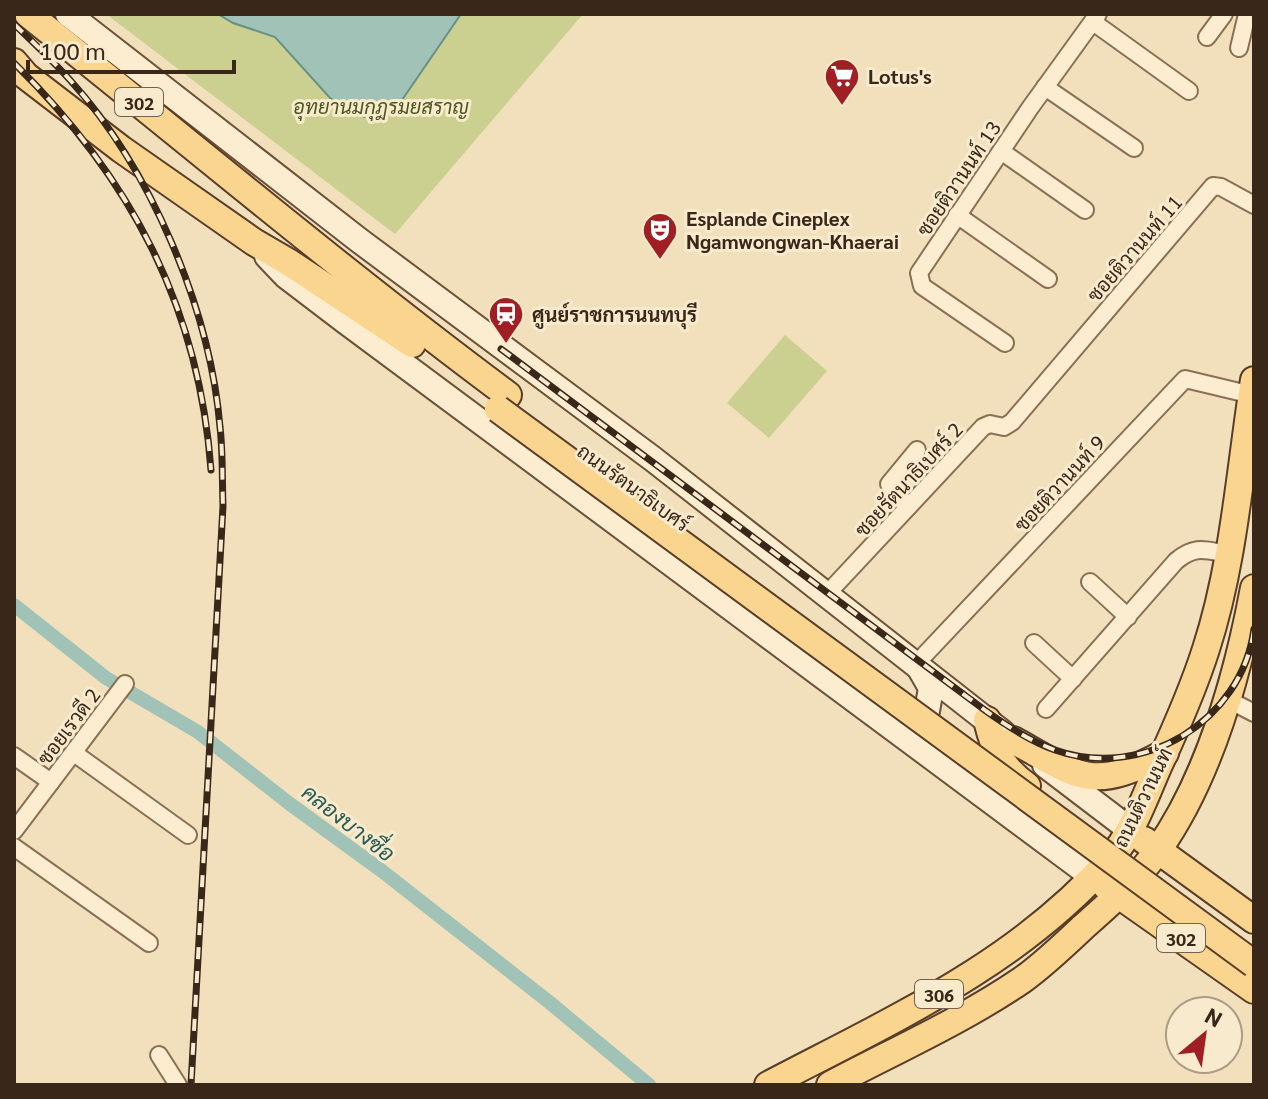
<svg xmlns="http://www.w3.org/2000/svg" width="1268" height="1099" font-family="Georgia,Sarabun,serif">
	<rect width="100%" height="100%" fill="#f2e0bc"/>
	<g fill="#cbd090">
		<polygon points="106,14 583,14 395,234"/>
		<polygon points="785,335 827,371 769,438 727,403"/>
	</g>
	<polygon fill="#a1c2b7" stroke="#679185" stroke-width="2" points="218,14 461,14 402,100 364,117 330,98 275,37 233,23"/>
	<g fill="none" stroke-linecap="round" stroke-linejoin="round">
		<polyline stroke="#a1c2b7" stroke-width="14" points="14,605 106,678 198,732 290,804 382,871 549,1002 649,1085"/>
		<g stroke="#8b6f54" stroke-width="20">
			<g id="minor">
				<polyline points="1093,22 1189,91"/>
				<polyline points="1207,37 1224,14"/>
				<polyline points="1239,48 1247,14"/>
				<polyline points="1045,87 1134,148"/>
				<polyline points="1001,151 1085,210"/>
				<polyline points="957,215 1048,279"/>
				<polyline points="1005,343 922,286 919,273 1030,108 1098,14"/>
				<polyline points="908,507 889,484 917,450"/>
				<polyline points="1090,582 1128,617"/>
				<polyline points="826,595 983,427 990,424 1004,427 1012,422 1213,186 1221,187 1254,205"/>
				<polyline points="1034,643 1073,679"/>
				<polyline points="915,665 1185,379 1252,395"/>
				<polyline points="1227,699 1254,713"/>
				<path d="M 1046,709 L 1176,561 C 1195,545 1205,550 1228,554"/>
				<polyline points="74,753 188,835"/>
				<polyline points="14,756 51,782"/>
				<polyline points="14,831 125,684"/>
				<polyline points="14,847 149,943"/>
				<polyline points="159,1055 178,1085"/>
			</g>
		</g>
		<g stroke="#6c5038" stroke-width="28">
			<g id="secondary">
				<polyline points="68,14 360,241 653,459 1003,733"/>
				<polyline points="267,256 286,276 345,321 1093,877"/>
				<polyline points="902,723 908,725 927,711 931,688 920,669"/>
				<polyline points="1045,765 1129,829"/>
			</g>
		</g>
		<g stroke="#583d29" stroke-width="30">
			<g id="primary">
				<path d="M 28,14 C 188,141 344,273 508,395"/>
				<polyline points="14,62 26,76 121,149 254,242 290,263 412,344"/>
				<path d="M 987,720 C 995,752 1000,766 1027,786"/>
				<path d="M 1013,740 C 1080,777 1092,793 1165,753"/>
				<polyline points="1144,840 1254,920"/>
				<polyline points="1106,886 1254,990"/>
				<path d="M 768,1085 C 890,1021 1018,964 1110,859 C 1132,834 1145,797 1158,767 C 1176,728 1193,690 1206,649 C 1234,563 1240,469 1254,380"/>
				<path d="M 830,1085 C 894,1051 962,1021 1022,980 C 1043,965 1063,946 1082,928 C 1109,904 1137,880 1158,850 C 1209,778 1238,674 1254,588"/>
			</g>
		</g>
		<use href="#minor" stroke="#fcedd0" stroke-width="16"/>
		<use href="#secondary" stroke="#fcedd0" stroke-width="24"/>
		<use href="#primary" stroke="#f9d58f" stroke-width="26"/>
		<g stroke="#39281a" stroke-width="7">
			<g id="rail">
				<path d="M 14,24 C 33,42 52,60 70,80 C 150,168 210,308 220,427 C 223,453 222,479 223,506 L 191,1085"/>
				<path d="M 14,63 C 130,177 199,306 211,470"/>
				<path d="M 501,349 L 986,711 C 1007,726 1030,741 1055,750 C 1143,781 1242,721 1254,629"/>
			</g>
		</g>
		<use href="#rail" stroke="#f8eacc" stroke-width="4" stroke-dasharray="12" stroke-linecap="butt"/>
		<g stroke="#583d29" stroke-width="30" stroke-linecap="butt">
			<polyline id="primary-bridge" points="498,409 1254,964"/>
		</g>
		<use href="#primary-bridge" stroke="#f9d58f" stroke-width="26"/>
	</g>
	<defs>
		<g id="supermarket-pin" transform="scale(1.8)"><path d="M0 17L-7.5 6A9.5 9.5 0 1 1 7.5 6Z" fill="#9f1f24" stroke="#f8eacc"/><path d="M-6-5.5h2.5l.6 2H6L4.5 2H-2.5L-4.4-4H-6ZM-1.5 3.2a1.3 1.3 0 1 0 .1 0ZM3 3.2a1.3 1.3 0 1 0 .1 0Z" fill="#fff"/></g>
		<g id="theatre-pin" transform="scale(1.8)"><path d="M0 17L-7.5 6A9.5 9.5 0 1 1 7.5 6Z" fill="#9f1f24" stroke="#f8eacc"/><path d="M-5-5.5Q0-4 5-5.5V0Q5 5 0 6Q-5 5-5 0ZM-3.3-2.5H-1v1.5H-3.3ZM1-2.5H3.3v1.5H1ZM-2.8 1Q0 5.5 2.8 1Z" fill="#fff"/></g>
		<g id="station-pin" transform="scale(1.8)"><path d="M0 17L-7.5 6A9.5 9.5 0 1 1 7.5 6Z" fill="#9f1f24" stroke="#f8eacc"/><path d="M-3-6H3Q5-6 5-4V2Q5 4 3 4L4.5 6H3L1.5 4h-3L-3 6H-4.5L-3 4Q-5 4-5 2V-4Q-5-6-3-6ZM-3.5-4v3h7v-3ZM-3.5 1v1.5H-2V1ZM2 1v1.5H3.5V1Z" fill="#fff"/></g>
	</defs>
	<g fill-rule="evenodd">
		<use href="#supermarket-pin" x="842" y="76"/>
		<use href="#theatre-pin" x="660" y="230"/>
		<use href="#station-pin" x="506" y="314"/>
	</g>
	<g text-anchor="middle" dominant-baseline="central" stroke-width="6" stroke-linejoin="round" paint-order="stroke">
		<g fill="#f8eacc" stroke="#72624f" stroke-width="2">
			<rect x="115" y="88" width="48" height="28" rx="6"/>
			<rect x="1157" y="924" width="48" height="28" rx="6"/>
			<rect x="915" y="980" width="48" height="28" rx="6"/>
		</g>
		<g font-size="18" font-weight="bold" fill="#39281a">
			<text x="139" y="102">302</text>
			<text x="1181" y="938">302</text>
			<text x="939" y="994">306</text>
		</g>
		<g font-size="20" font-weight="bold" fill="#39281a" stroke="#f8eacc" text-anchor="start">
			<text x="868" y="76">Lotus's</text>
			<text x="686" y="218">Esplande Cineplex<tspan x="686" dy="23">Ngamwongwan-Khaerai</tspan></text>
			<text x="532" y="314">ศูนย์ราชการนนทบุรี</text>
		</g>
		<g font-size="20" font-style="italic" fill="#4b571f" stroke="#f8eacc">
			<text x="381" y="106">อุทยานมกุฎรมยสราญ</text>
		</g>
		<g font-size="20" fill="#39281a" stroke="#f8eacc">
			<text transform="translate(958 178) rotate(-56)">ซอยติวานนท์ 13</text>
			<text transform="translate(1134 248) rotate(-49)">ซอยติวานนท์ 11</text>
			<text transform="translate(908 479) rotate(-47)">ซอยรัตนาธิเบศร์ 2</text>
			<text transform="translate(1059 483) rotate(-47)">ซอยติวานนท์ 9</text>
			<text transform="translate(634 487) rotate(36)">ถนนรัตนาธิเบศร์</text>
			<text transform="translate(68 726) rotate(-53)">ซอยเรวดี 2</text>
			<text transform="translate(1142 797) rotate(-64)">ถนนติวานนท์</text>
		</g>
		<g font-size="22" font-style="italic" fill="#285a55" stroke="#f8eacc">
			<text transform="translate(349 822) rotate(38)">คลองบางซื่อ</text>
		</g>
	</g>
	<rect width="1268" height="1099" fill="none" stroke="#39281a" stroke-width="32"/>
	<g transform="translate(1204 1035) rotate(29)"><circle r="38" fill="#f8eacc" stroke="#ac9c85" stroke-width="2"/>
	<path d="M0-6L14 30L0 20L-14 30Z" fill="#9f1f24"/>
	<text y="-12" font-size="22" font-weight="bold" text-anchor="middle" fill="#39281a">N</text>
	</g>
	<path d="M28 60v12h206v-12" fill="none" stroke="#39281a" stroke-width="4"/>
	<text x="40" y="60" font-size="24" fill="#39281a" stroke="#f8eacc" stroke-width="6" paint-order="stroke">100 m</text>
</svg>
